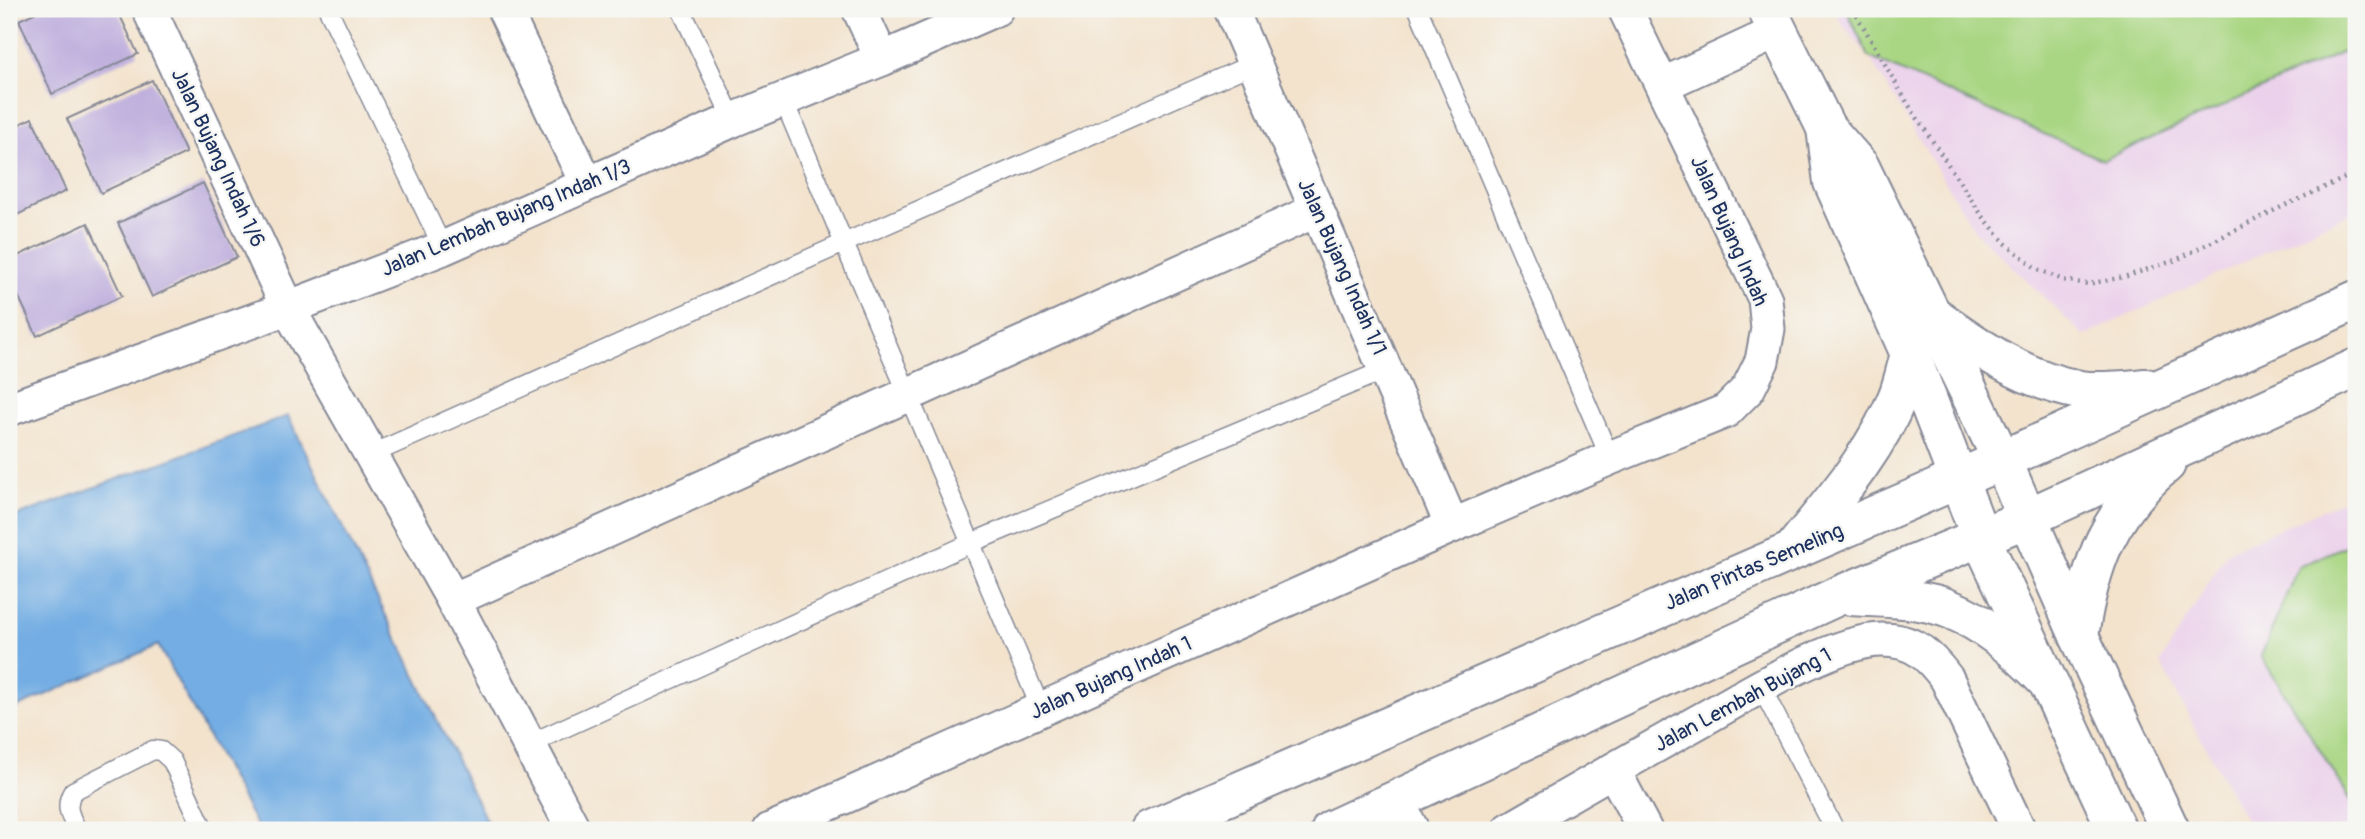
<svg xmlns="http://www.w3.org/2000/svg" width="2365" height="839" font-family="Pangolin,sans-serif">
	<rect width="100%" height="100%" fill="#f6f6f2"/>
	<filter id="ink" filterUnits="userSpaceOnUse"><feTurbulence type="fractalNoise" baseFrequency=".0143" numOctaves="2"/><feDisplacementMap in="SourceGraphic" scale="14" xChannelSelector="R" yChannelSelector="G"/><feConvolveMatrix kernelMatrix="1 2 1 2 8 2 1 2 1" color-interpolation-filters="sRGB"/></filter>
	<filter id="wash" filterUnits="userSpaceOnUse"><feTurbulence type="fractalNoise" baseFrequency=".00686" numOctaves="4" result="noise"/><feDisplacementMap in="SourceGraphic" scale="28" xChannelSelector="R" yChannelSelector="G"/><feGaussianBlur stdDeviation="1.57" result="paint"/><feColorMatrix in="noise" values="0 0 0 0 0 0 0 0 0 0 0 0 0 0 0 0 0 1.4 0 .05"/><feComposite in="paint" operator="in"/></filter>
	<g filter="url(#wash)">
		<rect width="100%" height="100%" fill="#f3e3cd"/>
		<g fill="#ebd1eb">
			<polygon points="1835,9 2356,9 2356,210 2084,336 1975,231 1869,57 1842,24"/>
			<polygon points="2356,495 2356,830 2251,830 2160,663 2228,551"/>
		</g>
		<g fill="#a9d682" stroke="#628270" stroke-width="2">
			<polygon points="1846,9 2356,9 2356,46 2103,160 1869,57"/>
			<polygon points="2356,541 2356,808 2261,656 2298,567"/>
		</g>
		<polygon fill="#73ade3" stroke="#476ea0" stroke-width="2" points="288,416 491,830 259,830 158,645 9,711 9,519"/>
		<g id="blocks">
			<g fill="#beaedd">
				<polygon points="43,9 117,9 138,54 52,94 19,20"/>
				<polygon points="152,80 186,153 101,193 67,119"/>
				<polygon points="32,118 66,191 9,219 9,129"/>
				<polygon points="203,183 237,257 152,297 118,223"/>
				<polygon points="88,223 122,296 37,336 9,276 9,260"/>
			</g>
		</g>
	</g>
	<g filter="url(#ink)">
		<use href="#blocks" fill-opacity="0" stroke="#878996" stroke-width="2"/>
		<g fill="none" stroke-linecap="round" stroke-linejoin="round">
			<g stroke="#878996" stroke-width="21">
				<g id="service">
					<polyline points="328,9 443,248"/>
					<polyline points="681,9 733,120"/>
					<polyline points="1418,9 1610,458"/>
					<polyline points="783,99 1041,709"/>
					<polyline points="370,455 844,243 1255,63"/>
					<polyline points="1761,687 1835,830"/>
					<polyline points="529,744 971,543 1387,369"/>
					<path d="M 77,830 C 70,816 64,806 73,791 L 153,750 L 161,751 L 172,761 L 204,830"/>
				</g>
			</g>
			<g stroke="#878996" stroke-width="37">
				<g id="minor">
					<polyline points="149,9 288,308 453,600 574,830"/>
					<polyline points="504,9 587,184"/>
					<polyline points="859,9 882,59"/>
					<polyline points="1231,9 1452,526"/>
					<polyline points="1662,85 1779,31"/>
					<polyline points="9,409 288,308 443,248 733,120 882,59 996,9"/>
					<polyline points="453,600 1317,210"/>
					<polyline points="1613,770 1645,830"/>
					<polyline points="1397,800 1412,830"/>
					<polyline points="770,830 1452,526 1610,458 1726,411 1748,389 1762,361 1768,329 1765,299 1625,9"/>
					<path d="M 1509,830 C 1576,791 1644,752 1712,714 C 1753,691 1836,640 1882,640 C 1914,640 1929,655 1947,679 L 2019,830"/>
				</g>
			</g>
			<g stroke="#878996" stroke-width="42">
				<g id="tertiary">
					<polyline points="1767,9 1826,128 1860,167 2002,460 2079,636 2170,830"/>
					<polyline points="1826,128 1833,182 1910,354 1981,538 2117,830"/>
				</g>
			</g>
			<g stroke="#878996" stroke-width="42">
				<g id="secondary">
					<path d="M 1930,313 C 1976,346 2023,380 2080,390 C 2101,393 2124,390 2146,388"/>
					<path d="M 1797,545 C 1834,499 1876,452 1898,396 C 1903,383 1906,368 1910,354"/>
					<path d="M 1851,596 C 1884,598 1921,597 1952,610 C 1987,624 2021,654 2047,681"/>
					<path d="M 2079,636 C 2090,563 2108,513 2166,464"/>
					<polyline points="1150,830 2002,460 2356,300"/>
					<polyline points="1331,830 1840,595 2027,518 2356,368"/>
				</g>
			</g>
			<polyline stroke="#878996" stroke-width="4.5" stroke-dasharray="2 5" stroke-linecap="butt" points="1853,9 1908,104 1981,214 2005,243 2037,269 2063,280 2088,284 2124,277 2176,260 2277,209 2356,173"/>
			<use href="#service" stroke="#fff" stroke-width="18"/>
			<use href="#minor" stroke="#fff" stroke-width="33"/>
			<use href="#tertiary" stroke="#fff" stroke-width="38"/>
			<use href="#secondary" stroke="#fff" stroke-width="38"/>
		</g>
	</g>
	<g text-anchor="middle" dominant-baseline="central" stroke-width="5" stroke-linejoin="round" paint-order="stroke">
		<g font-size="21" fill="#1b2f5e" stroke="#f6f6f2">
			<text transform="translate(218 158) rotate(65)">Jalan Bujang Indah 1/6</text>
			<text transform="translate(506 218) rotate(-23)">Jalan Lembah Bujang Indah 1/3</text>
			<text transform="translate(1729 231) rotate(66)">Jalan Bujang Indah</text>
			<text transform="translate(1342 267) rotate(66)">Jalan Bujang Indah 1/1</text>
			<text transform="translate(1754 567) rotate(-23)">Jalan Pintas Semeling</text>
			<text transform="translate(1111 678) rotate(-24)">Jalan Bujang Indah 1</text>
			<text transform="translate(1743 700) rotate(-28)">Jalan Lembah Bujang 1</text>
		</g>
	</g>
	<rect width="2365" height="839" fill="none" stroke="#f6f6f2" stroke-width="35"/>
</svg>
